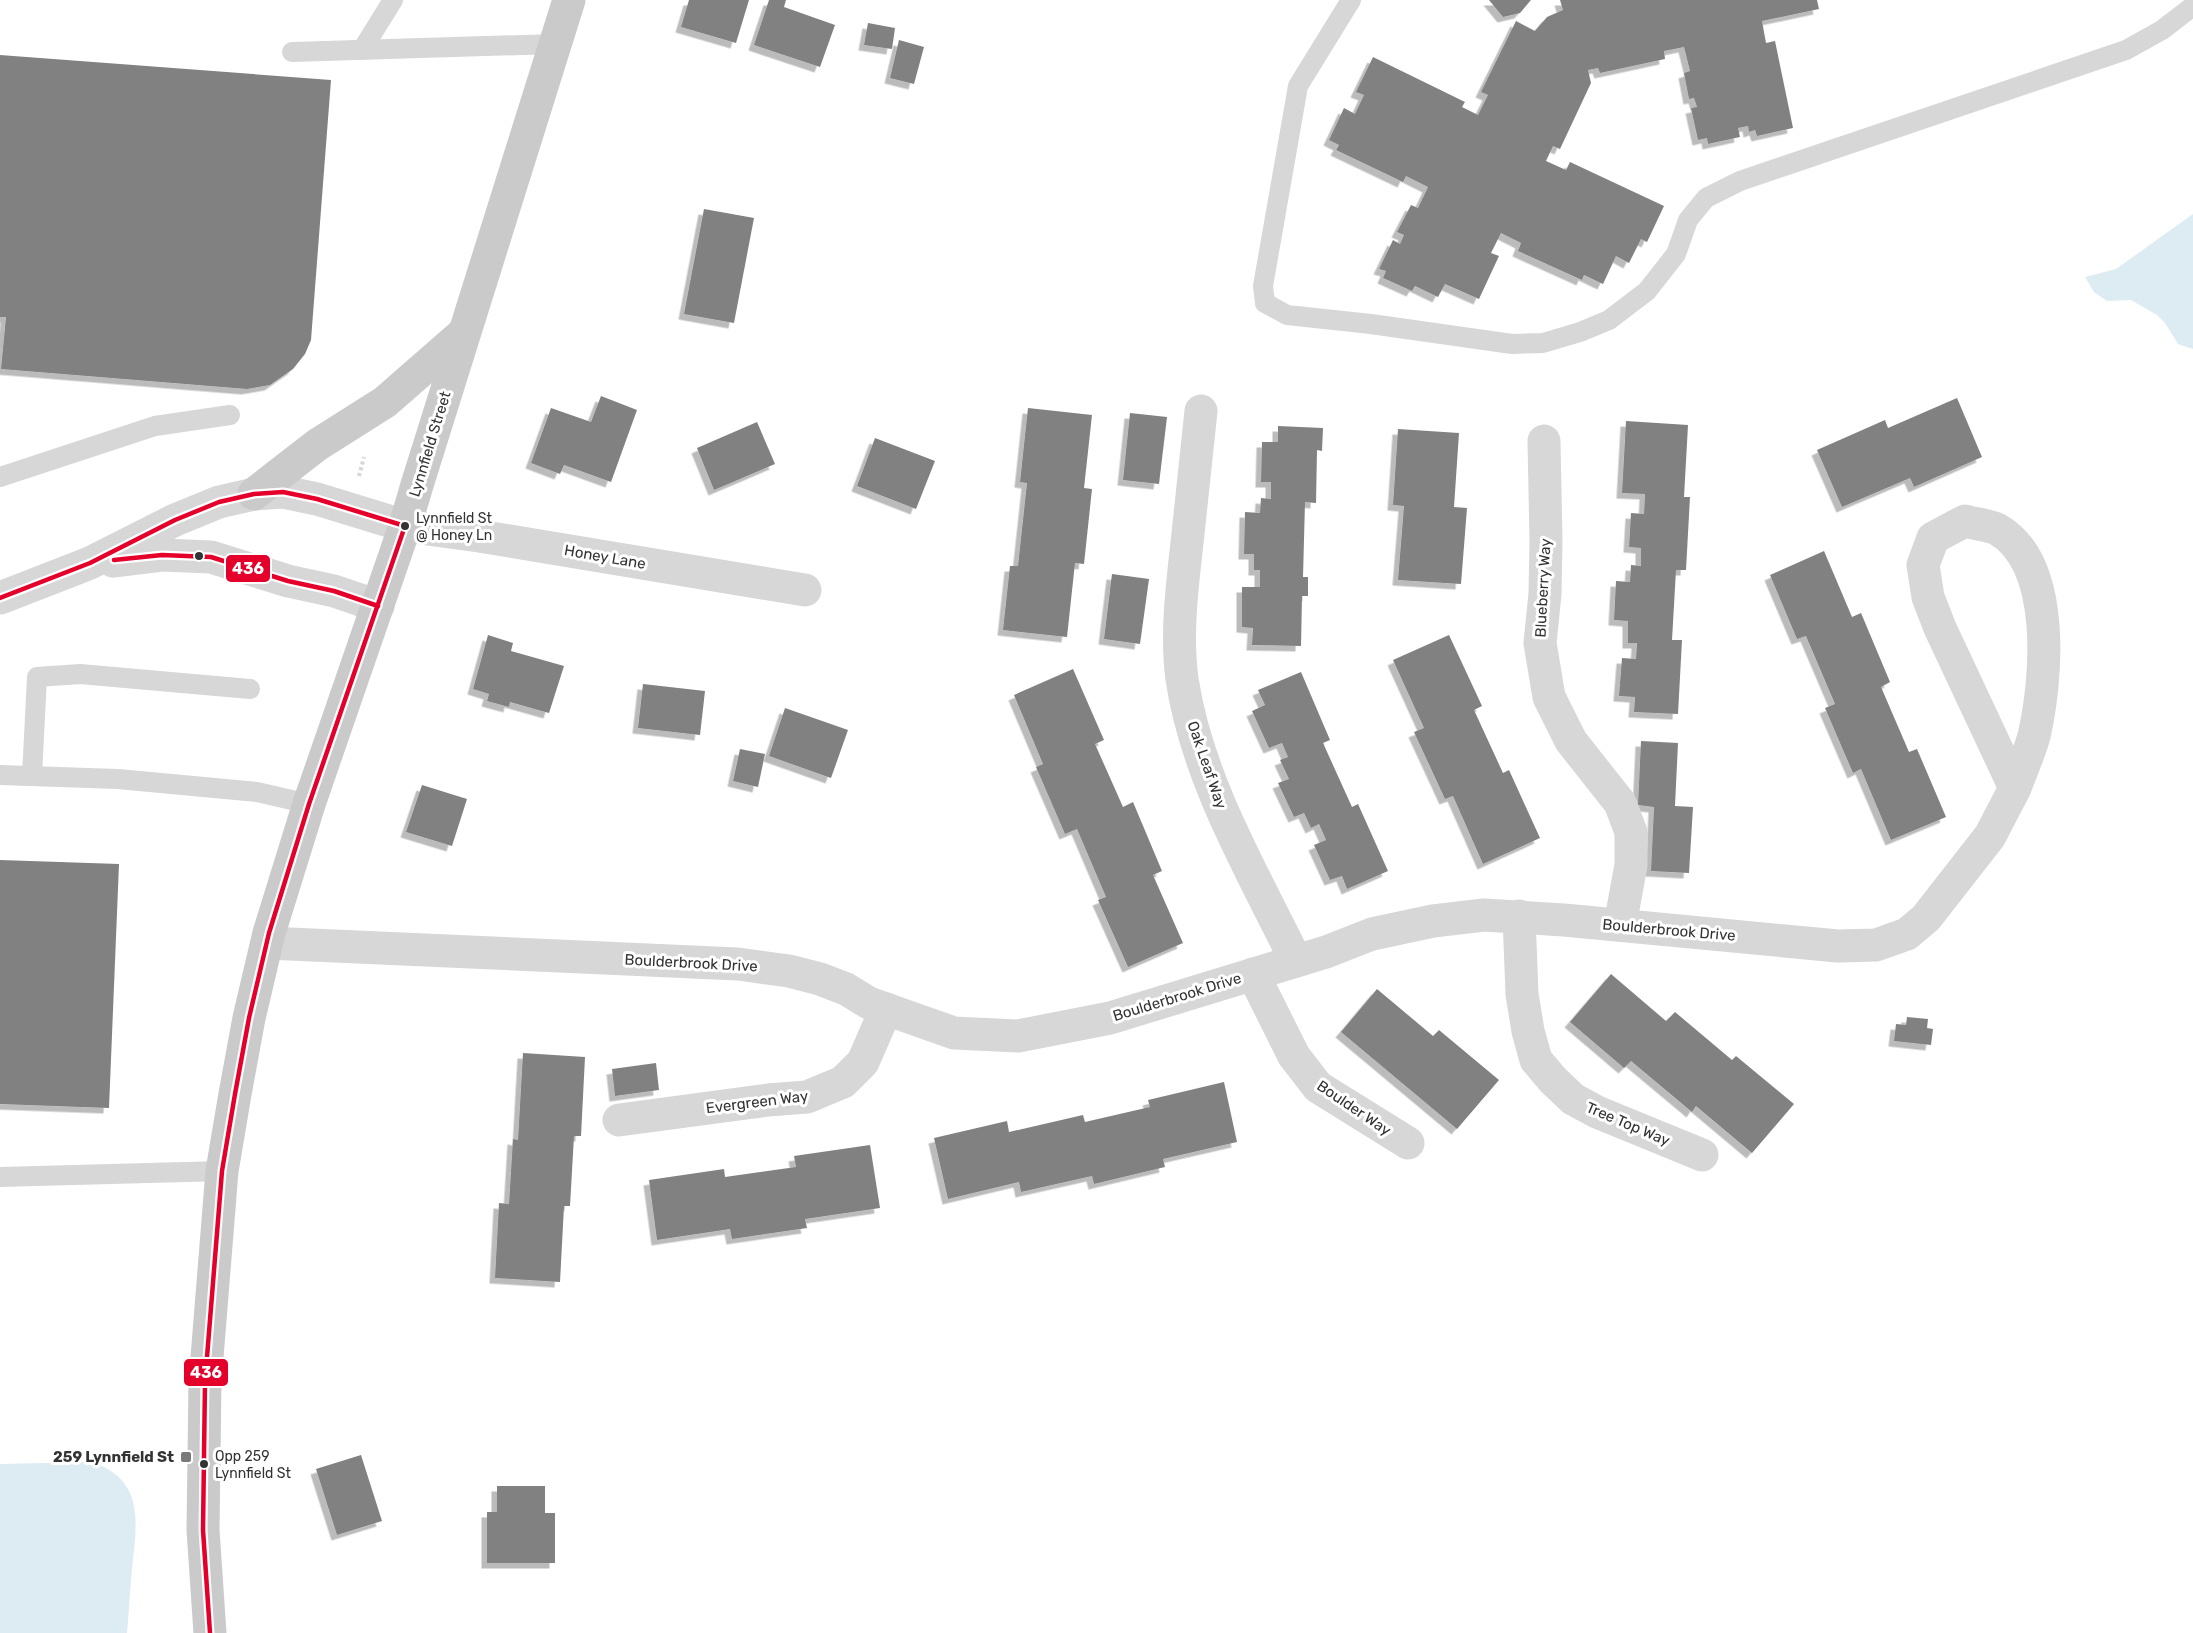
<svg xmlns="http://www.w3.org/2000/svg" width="2193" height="1633" font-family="Rubik,sans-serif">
	<defs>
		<filter id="shadow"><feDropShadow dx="-5.5" dy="5.5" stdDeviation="0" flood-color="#0004"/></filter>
	</defs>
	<rect width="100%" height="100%" fill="#fff"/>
	<g fill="#ddebf3">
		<polygon points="2193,214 2193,349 2178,344 2165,323 2157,315 2131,300 2107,301 2094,292 2085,277 2116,269"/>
		<path d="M 92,1462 C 145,1480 137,1523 132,1568 C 130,1589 129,1611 127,1633 L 0,1633 L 0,1464 Z"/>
	</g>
	<g fill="#818181" filter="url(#shadow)">
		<polygon points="689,0 749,0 736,43 681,27"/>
		<polygon points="769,0 786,0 784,7 835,25 820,67 754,45"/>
		<polygon points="1489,0 1531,0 1520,13 1503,17"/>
		<polygon points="1560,0 1817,0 1819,9 1762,21 1766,43 1775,41 1793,128 1757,136 1755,130 1749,132 1748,126 1738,128 1740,137 1708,144 1707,138 1698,140 1691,108 1697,107 1694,98 1689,99 1684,73 1690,71 1684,47 1664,51 1665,59 1600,73 1598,68 1588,70 1591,83 1560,149 1553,146 1546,161 1566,170 1570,162 1664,206 1647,242 1641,239 1629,263 1616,256 1603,284 1584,275 1582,280 1518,251 1521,243 1501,233 1491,253 1499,256 1479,299 1445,284 1438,297 1415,286 1412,291 1383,278 1386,271 1379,269 1393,240 1400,244 1404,235 1397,232 1411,205 1418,208 1428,187 1406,176 1403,182 1336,150 1339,145 1329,140 1344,108 1355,114 1364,95 1356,92 1373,57 1465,102 1462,107 1478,115 1488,95 1481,92 1516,21 1535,31 1547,17 1563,10"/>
		<polygon points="868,23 895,28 892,49 864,45"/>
		<polygon points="899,40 924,47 914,84 890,78"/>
		<polygon points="0,55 331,80 311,340 305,354 293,369 270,385 247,389 1,369 6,317 0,317"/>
		<polygon points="704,209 754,218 734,323 684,314"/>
		<polygon points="601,396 637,410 611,482 564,465 560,474 531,463 551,408 591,422"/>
		<polygon points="1957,398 1982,457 1914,487 1910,478 1842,507 1817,450 1885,420 1888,428"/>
		<polygon points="1028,408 1092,415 1084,488 1092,489 1084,564 1075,563 1067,637 1003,630 1010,566 1018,566 1027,483 1020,482"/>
		<polygon points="1130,413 1167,417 1159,484 1123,480"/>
		<polygon points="1626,421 1688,425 1684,497 1690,497 1686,570 1676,570 1672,640 1682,640 1678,714 1634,712 1635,697 1619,696 1622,658 1636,659 1637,643 1628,643 1628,621 1614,620 1616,581 1630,582 1631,565 1641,566 1641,548 1629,547 1631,513 1644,514 1645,494 1622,493"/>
		<polygon points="757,422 775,464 714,490 697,448"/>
		<polygon points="1278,426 1323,428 1322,451 1317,450 1316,503 1305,502 1303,577 1308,577 1308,596 1302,596 1301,646 1252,645 1253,628 1242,627 1242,587 1260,587 1260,570 1254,570 1254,554 1244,554 1245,512 1260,513 1261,498 1271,499 1271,482 1261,482 1262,442 1278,442"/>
		<polygon points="1398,429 1459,433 1454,507 1467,508 1461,584 1398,580 1404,506 1393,505"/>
		<polygon points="875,438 935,461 916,509 857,486"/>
		<polygon points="1824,551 1852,617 1861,613 1890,682 1881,687 1909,752 1917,749 1946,817 1891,840 1861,769 1853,773 1825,708 1835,704 1806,636 1797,639 1770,575"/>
		<polygon points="1112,574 1149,579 1140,644 1104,639"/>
		<polygon points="488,635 513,643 511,651 564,666 549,713 510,702 509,707 487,701 489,694 473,689"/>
		<polygon points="1449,635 1482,706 1474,710 1503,773 1509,770 1540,838 1483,864 1453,796 1445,799 1414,732 1424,728 1393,660"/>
		<polygon points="1073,669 1104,740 1095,744 1123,807 1133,802 1162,871 1153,875 1183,943 1128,967 1098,900 1106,897 1077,829 1065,834 1036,767 1043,764 1014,695"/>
		<polygon points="1301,672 1330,740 1323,743 1352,807 1358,804 1388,871 1347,889 1342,876 1330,880 1314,845 1326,840 1319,824 1311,828 1304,813 1294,817 1278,783 1289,779 1280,760 1288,757 1282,743 1269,748 1252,711 1265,705 1258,690"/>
		<polygon points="643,684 705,691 700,735 638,728"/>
		<polygon points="785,708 848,730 831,778 769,756"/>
		<polygon points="1641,741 1678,743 1675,806 1693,807 1689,873 1651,871 1654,807 1638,805"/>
		<polygon points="740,749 765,754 758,787 733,781"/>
		<polygon points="422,785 467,799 452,846 406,832"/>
		<polygon points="0,860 119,864 109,1108 0,1104"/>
		<polygon points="1611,974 1666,1021 1675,1012 1732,1060 1736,1056 1794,1104 1752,1153 1696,1106 1692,1112 1631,1061 1624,1068 1570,1022"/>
		<polygon points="1377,989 1433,1036 1439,1030 1499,1080 1457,1129 1341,1032"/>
		<polygon points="1907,1017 1928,1019 1927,1028 1933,1029 1931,1045 1894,1041 1896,1024 1906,1025"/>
		<polygon points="523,1053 585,1057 581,1136 574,1136 570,1206 564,1206 560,1282 495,1278 499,1203 509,1204 513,1139 518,1140"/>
		<polygon points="656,1063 659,1090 615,1096 612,1069"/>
		<polygon points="1224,1082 1237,1142 1163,1159 1165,1167 1094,1184 1092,1176 1021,1192 1019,1182 948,1199 934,1138 1007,1121 1009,1132 1083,1115 1085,1122 1150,1107 1148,1100"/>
		<polygon points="870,1145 880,1208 805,1219 807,1228 732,1239 730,1229 657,1240 649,1180 724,1169 725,1177 796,1167 794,1156"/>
		<polygon points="361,1455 382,1521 337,1535 316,1469"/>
		<polygon points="497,1486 545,1486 545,1513 555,1513 555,1563 487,1563 487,1512 497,1512"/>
	</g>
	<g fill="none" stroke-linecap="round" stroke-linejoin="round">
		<polyline stroke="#d6d6d6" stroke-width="4" stroke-dasharray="3 3" stroke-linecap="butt" points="359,476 364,457"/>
		<g stroke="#d7d7d7" stroke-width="20">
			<polyline points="1351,0 1298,86 1263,286 1265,303 1287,315 1371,324 1512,344 1543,343 1580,332 1609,320 1647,291 1676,254 1688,220 1706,198 1740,181 2126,50 2162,30 2193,6"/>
			<polyline points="362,50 393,0"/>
			<polyline points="292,52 555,44"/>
			<polyline points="0,477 155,426 230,415"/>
			<polyline points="0,775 118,779 257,792 309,804"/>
			<polyline points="32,776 37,677 80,674 250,689"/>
			<polyline points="0,1177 222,1171"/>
		</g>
		<g stroke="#d7d7d7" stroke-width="33">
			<path d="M 1201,411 C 1196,455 1192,499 1187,543 C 1182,588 1176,634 1182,679 C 1197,779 1252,871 1296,961"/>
			<polyline points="1544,441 1546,541 1545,594 1540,643 1549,697 1571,741 1620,803 1631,832 1631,865 1620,925"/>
			<polyline points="405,526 479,536 805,590"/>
			<polyline points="1519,916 1522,994 1528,1031 1536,1060 1553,1080 1573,1099 1597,1112 1702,1155"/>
			<path d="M 267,943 L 738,964 L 789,971 L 820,979 L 846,989 L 869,1003 L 954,1033 L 1018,1036 L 1110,1018 L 1326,952 L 1372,934 L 1433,921 L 1484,915 L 1564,920 L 1838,946 L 1876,945 L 1907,934 L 1926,918 L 1990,836 L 2015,788 L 1940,628 L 1928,597 L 1923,565 L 1933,538 L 1965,521 C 1975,524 1988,525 1997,529 C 2057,563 2047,679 2034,736 C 2029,754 2021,771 2015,788"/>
			<polyline points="1253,974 1294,1056 1318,1087 1408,1143"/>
			<polyline points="619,1120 768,1100 807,1097 843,1082 863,1062 886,1009"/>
		</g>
		<g stroke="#d7d7d7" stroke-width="33">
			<polyline points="113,561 162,555 211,557 288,581 334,591 378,606"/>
			<polyline points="0,598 90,563 175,520 219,502 254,494 283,492 317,499 405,526"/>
		</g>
		<g stroke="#cacaca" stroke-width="33">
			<polyline points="254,494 317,445 385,402 464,333"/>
			<polyline points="210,1633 203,1530 205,1382 222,1171 235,1094 249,1018 269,933 309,804 405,526 417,485 569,0"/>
		</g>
		<g stroke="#fff" stroke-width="9">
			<g id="bus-1">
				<polyline points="114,560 162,555 211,557 288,581 334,591 378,606"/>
				<polyline points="0,598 90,563 175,520 219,502 254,494 283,492 317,499 405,526 309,804 269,933 249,1018 235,1094 222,1171 205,1382 203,1530 210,1633"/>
			</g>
		</g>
		<use href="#bus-1" stroke="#e4002b" stroke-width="4.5"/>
	</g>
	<g fill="#333" stroke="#fff" stroke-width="2">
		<circle cx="405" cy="526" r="5"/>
		<circle cx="199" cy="556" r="5"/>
		<circle cx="204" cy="1464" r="5"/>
	</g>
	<rect fill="#7a7a7a" stroke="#fff" stroke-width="2" x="180" y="1451" width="12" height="12" rx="3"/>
	<g text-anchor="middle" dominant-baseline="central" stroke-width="6" stroke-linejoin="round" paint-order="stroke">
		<g font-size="14" fill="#333" stroke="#fff" text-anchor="start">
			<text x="416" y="518">Lynnfield St<tspan x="416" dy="17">@ Honey Ln</tspan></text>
			<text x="215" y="1456">Opp 259<tspan x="215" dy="17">Lynnfield St</tspan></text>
		</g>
		<g font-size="15" fill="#333" stroke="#fff">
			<text transform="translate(430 444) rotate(-73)">Lynnfield Street</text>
			<text transform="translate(605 557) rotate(10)">Honey Lane</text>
			<text transform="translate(1543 588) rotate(-87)">Blueberry Way</text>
			<text transform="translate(1207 765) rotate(71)">Oak Leaf Way</text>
			<text transform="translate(1669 930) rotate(5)">Boulderbrook Drive</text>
			<text transform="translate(691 963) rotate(3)">Boulderbrook Drive</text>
			<text transform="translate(1177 997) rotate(-17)">Boulderbrook Drive</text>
			<text transform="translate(757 1102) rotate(-7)">Evergreen Way</text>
			<text transform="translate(1354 1108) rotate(34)">Boulder Way</text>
			<text transform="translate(1628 1124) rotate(23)">Tree Top Way</text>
		</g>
		<g font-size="15" font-weight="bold" fill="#333" stroke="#fff" text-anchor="end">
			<text x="174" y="1457">259 Lynnfield St</text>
		</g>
	</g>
	<g stroke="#fff" stroke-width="2">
		<rect x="225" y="554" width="46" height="29" rx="6" fill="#e4002b"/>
		<rect x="183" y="1358" width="46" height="29" rx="6" fill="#e4002b"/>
	</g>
	<g font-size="16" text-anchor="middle" font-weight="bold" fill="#fff">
		<text x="248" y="574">436</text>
		<text x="206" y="1378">436</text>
	</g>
</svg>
